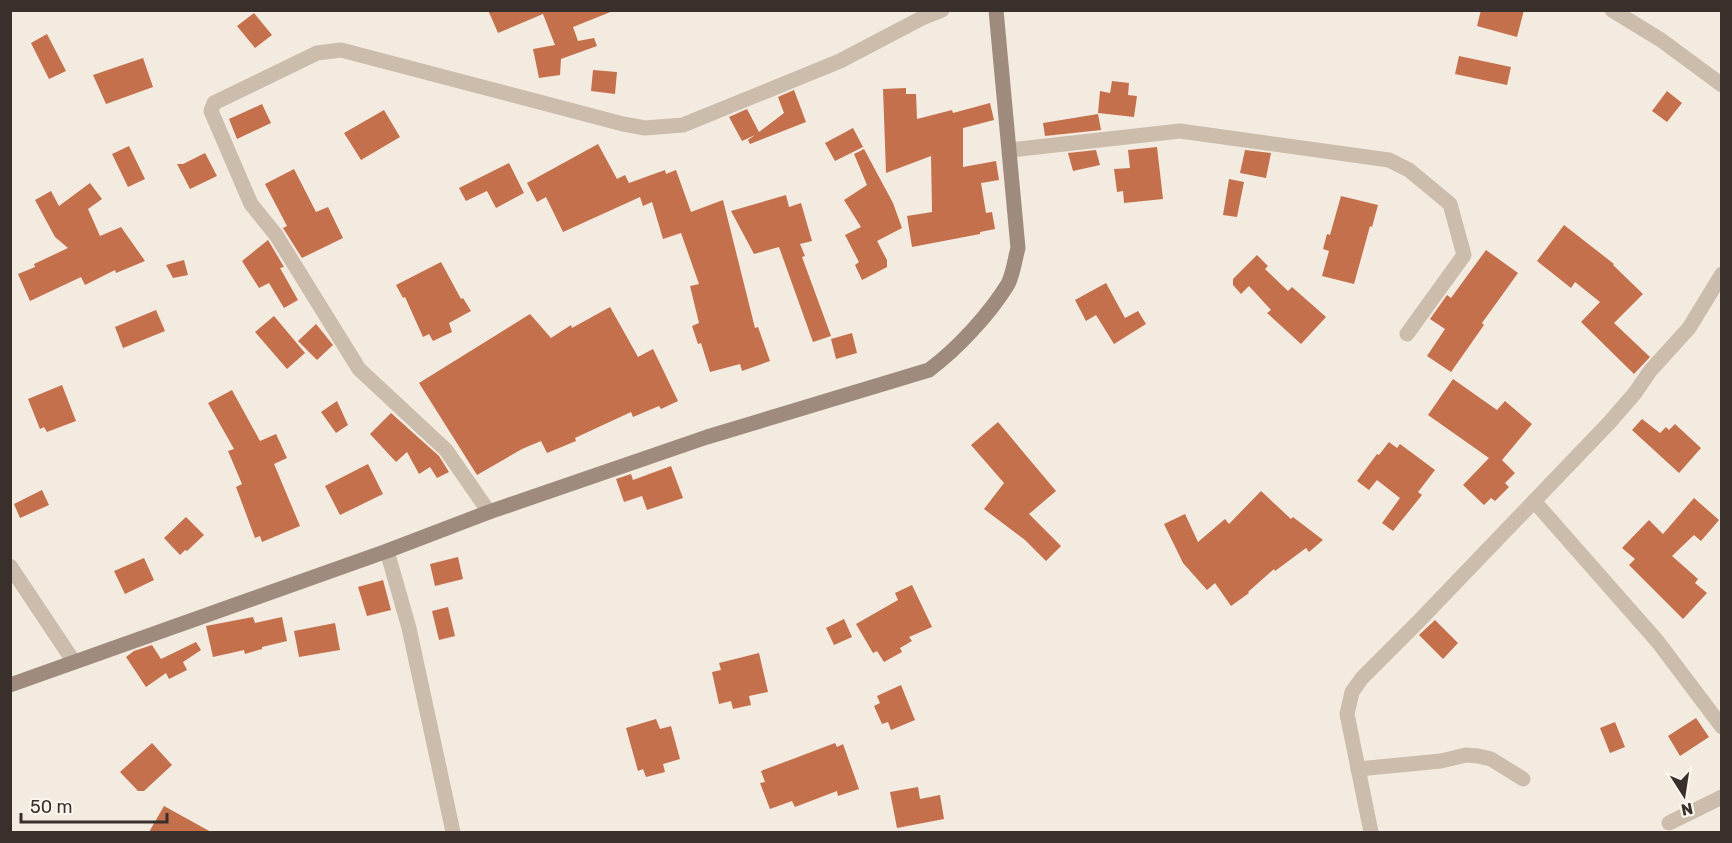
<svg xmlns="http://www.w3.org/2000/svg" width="1732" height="843" font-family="Rubik,sans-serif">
	<rect width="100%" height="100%" fill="#f3ebe0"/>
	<g fill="#c4704d">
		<polygon points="488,10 613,10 613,11 573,27 578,41 594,38 597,46 561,59 560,75 539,78 533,49 555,45 543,14 498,33"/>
		<polygon points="1481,10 1524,10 1517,37 1477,26"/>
		<polygon points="254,13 272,35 255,48 237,26"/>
		<polygon points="47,34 66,71 49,79 31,43"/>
		<polygon points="1459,56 1511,67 1507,85 1455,74"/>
		<polygon points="143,58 153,87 106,104 93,75"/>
		<polygon points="593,70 617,72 615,94 591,91"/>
		<polygon points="1112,81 1129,83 1128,95 1137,96 1134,117 1098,113 1100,91 1110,93"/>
		<polygon points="906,88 906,94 916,94 917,119 952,110 953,113 990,103 994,120 963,128 963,167 996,161 999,180 981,183 986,213 992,212 995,229 980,232 980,234 912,247 907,216 932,212 931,156 886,173 883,89"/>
		<polygon points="794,90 806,122 750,144 748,140 755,135 742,141 729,117 747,109 759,132 784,113 778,97"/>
		<polygon points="1667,91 1682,103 1667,122 1652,111"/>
		<polygon points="262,104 271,123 237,139 229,119"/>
		<polygon points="384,110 400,137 361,160 344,133"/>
		<polygon points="1098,114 1101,130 1045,136 1043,123"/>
		<polygon points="853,128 863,147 835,161 825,143"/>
		<polygon points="598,144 617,179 625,175 629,183 665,170 666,174 676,170 691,212 723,200 755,328 758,327 770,361 742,371 740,364 710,372 701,343 698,344 692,326 699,323 690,286 699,284 681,233 663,239 652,202 643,206 640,197 563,232 546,197 537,202 527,183"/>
		<polygon points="129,146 145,179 128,187 112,154"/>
		<polygon points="1157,147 1163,199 1124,203 1123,191 1117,192 1114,169 1130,168 1128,150"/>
		<polygon points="864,149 893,203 902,228 877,241 887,260 887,267 862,280 855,265 859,262 845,235 861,227 844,200 867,185 854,154"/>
		<polygon points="1096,150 1100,165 1073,171 1068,153"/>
		<polygon points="1245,150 1271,153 1266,178 1240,173"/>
		<polygon points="205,153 217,176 190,189 177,164 183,164"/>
		<polygon points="509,163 524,193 496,208 487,191 466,201 459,188"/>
		<polygon points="294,169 316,212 328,207 343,238 302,258 283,228 287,226 265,184"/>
		<polygon points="1229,179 1244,182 1237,217 1223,215"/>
		<polygon points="90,183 102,199 88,209 100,236 121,227 145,261 116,273 115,270 85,285 81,277 30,301 18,274 35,267 34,264 68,248 55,237 35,200 51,191 59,206"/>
		<polygon points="786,195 789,207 801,203 812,241 800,244 805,256 802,257 831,336 813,342 779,247 754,254 731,211"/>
		<polygon points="1341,196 1378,205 1372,227 1370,226 1354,284 1322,276 1329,251 1323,249 1327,234 1330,235"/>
		<polygon points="1564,225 1614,264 1613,265 1643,294 1614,323 1650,357 1634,374 1581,322 1600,302 1575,282 1571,288 1537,261"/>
		<polygon points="268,240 284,267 280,268 298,300 284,308 269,283 259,288 242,261"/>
		<polygon points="1486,250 1518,273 1482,323 1484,325 1451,372 1427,356 1445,329 1430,319 1447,295 1451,298"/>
		<polygon points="1257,255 1268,266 1265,269 1288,291 1292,287 1326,317 1301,344 1267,313 1271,310 1249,286 1241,294 1233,285 1233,279"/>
		<polygon points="184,260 188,275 173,278 166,265"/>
		<polygon points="441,262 461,299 463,298 471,311 449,323 452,332 433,341 429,334 423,337 405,297 403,298 396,285"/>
		<polygon points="1106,283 1125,318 1138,311 1146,324 1114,344 1096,315 1086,321 1075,300"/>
		<polygon points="610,307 638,357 653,349 678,401 661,409 659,406 633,417 631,412 575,438 576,441 547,453 541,441 522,449 477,475 419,383 530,314 551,338 571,325 572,328"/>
		<polygon points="156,310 165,331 123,348 115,327"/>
		<polygon points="274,316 305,353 287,369 255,332"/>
		<polygon points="316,324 333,345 317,360 298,341"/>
		<polygon points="852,333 857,353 836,359 831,339"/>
		<polygon points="1453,379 1497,410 1505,401 1532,424 1502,460 1515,473 1505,483 1509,487 1495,501 1491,498 1484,505 1463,485 1489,458 1428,415"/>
		<polygon points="62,385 76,421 47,432 44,427 40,429 28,399"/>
		<polygon points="232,390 260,441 276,434 287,458 274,464 300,526 262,542 260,536 255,538 236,487 242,484 228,451 234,449 208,403"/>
		<polygon points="337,401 348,425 336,433 321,412"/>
		<polygon points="391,413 439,456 449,472 437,478 430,467 419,474 407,452 396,462 370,434"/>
		<polygon points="1642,419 1660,433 1666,427 1669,430 1675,424 1701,448 1679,473 1632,430"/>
		<polygon points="998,422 1056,491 1029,514 1061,546 1046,561 1025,540 984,509 1004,483 971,445"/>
		<polygon points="1389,442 1397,448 1400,444 1435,470 1418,492 1422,495 1393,531 1382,523 1400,498 1377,480 1369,490 1357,481 1377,454 1379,455"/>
		<polygon points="368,464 383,494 340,515 325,486"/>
		<polygon points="671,466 683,498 647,510 642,496 624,502 616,479 631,474 633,480"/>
		<polygon points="42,490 49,505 20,518 14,504"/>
		<polygon points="1261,491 1291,519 1293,517 1323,540 1309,552 1306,548 1275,571 1274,569 1248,592 1249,593 1231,606 1215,583 1207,590 1183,563 1164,524 1185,514 1198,542 1225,519 1229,524"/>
		<polygon points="1694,498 1719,520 1701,541 1694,535 1672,556 1698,579 1695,583 1707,593 1683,619 1629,565 1635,559 1622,548 1649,520 1663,534"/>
		<polygon points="186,517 204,535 187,551 185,550 180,555 164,538"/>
		<polygon points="458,557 463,579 435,586 430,564"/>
		<polygon points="144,558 154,580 125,594 114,571"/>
		<polygon points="383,580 391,610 367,616 358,587"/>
		<polygon points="912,585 932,627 909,637 912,641 900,648 902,652 884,662 877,651 873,653 856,624 898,600 895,593"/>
		<polygon points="448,607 455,636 439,640 432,611"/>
		<polygon points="253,617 255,623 282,617 287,641 262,647 262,649 245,654 244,650 213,657 206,626"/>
		<polygon points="844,619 852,637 834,645 826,628"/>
		<polygon points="1435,620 1458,643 1443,659 1419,635"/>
		<polygon points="335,623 340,650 299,657 294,631"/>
		<polygon points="196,642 201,650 183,662 187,670 169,679 166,673 146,687 126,657 134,651 152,645 161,659"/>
		<polygon points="759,653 768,692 749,696 751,705 733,709 731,701 719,704 712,672 721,670 719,663"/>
		<polygon points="901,685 915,720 891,730 888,722 882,724 874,706 880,703 877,696"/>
		<polygon points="1696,718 1709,737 1680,756 1668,736"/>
		<polygon points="656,719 660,729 671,726 680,759 663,764 665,772 646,777 643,769 638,771 626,728"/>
		<polygon points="1615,722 1625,747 1610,753 1600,728"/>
		<polygon points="152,743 172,765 144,791 138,791 120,772"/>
		<polygon points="835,743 837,747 843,744 859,789 838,796 837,791 795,807 792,801 770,809 760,783 765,782 761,771"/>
		<polygon points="918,787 920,799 940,795 944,819 897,828 890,792"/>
		<polygon points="164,806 211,832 149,832"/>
	</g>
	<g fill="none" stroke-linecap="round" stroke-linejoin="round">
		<g stroke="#cbbcac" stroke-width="15">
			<polyline points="1612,10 1661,40 1722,85"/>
			<polyline points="1010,150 1180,131 1389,160 1409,170 1450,204 1464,255 1407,334"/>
			<polyline points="1534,501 1658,642 1722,727"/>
			<polyline points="489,512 446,450 359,369 276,235 251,204 211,111 214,103 317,53 341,50 623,124 645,128 683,125 840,61 922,18 942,10"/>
			<polyline points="387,551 409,628 453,832"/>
			<polyline points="10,566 74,662"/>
			<polyline points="1358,769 1441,761 1466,755 1478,756 1491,759 1523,779"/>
			<polyline points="1669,823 1722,797"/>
			<polyline points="1371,832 1347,714 1352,692 1362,678 1418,622 1609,423 1635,393 1650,371 1689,328 1722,274"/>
		</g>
		<path stroke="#9f8b7d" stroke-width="15" d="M 10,685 L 387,551 L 489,512 L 707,437 L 929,370 C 957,349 989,315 1008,284 C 1013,274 1015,259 1018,248 L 996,10"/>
	</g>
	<rect width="1732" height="843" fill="none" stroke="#39302b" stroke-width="24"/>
	<g transform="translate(1684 795) rotate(168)" stroke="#faf5ed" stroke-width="4.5" paint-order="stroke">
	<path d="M0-4.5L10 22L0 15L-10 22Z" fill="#39302b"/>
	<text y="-9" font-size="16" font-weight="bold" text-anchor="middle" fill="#39302b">N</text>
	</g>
	<path d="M21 813v9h146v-9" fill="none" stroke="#39302b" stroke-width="3"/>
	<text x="30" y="813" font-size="18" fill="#39302b" stroke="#faf5ed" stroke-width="4.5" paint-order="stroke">50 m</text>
</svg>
